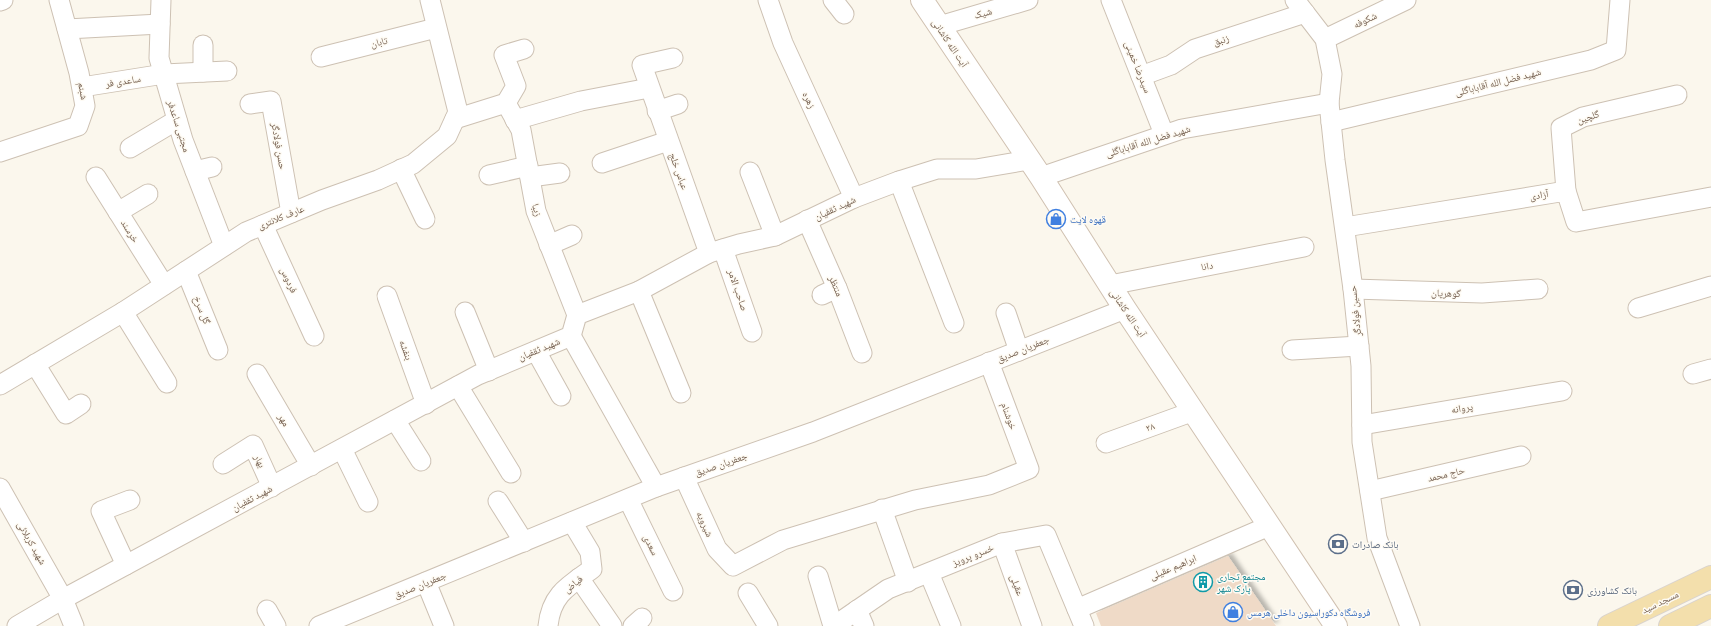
<svg xmlns="http://www.w3.org/2000/svg" width="1711" height="626" font-family="'Archivo Narrow','Noto Naskh Arabic',sans-serif">
	<defs>
		<filter id="shadow"><feDropShadow dx="3.5" dy="-3.5" stdDeviation="2" flood-color="#0004"/></filter>
	</defs>
	<rect width="100%" height="100%" fill="#fbf7ed"/>
	<polygon fill="#efdac7" filter="url(#shadow)" points="1228,556 1276,626 1101,626 1096,613"/>
	<g fill="none" stroke-linecap="round" stroke-linejoin="round">
		<g stroke="#cdc1b3" stroke-width="21">
			<g id="street">
				<polyline points="161,0 159,58 183,140 224,246"/>
				<polyline points="768,0 783,43 854,198"/>
				<polyline points="833,0 844,14"/>
				<polyline points="1111,0 1164,134"/>
				<polyline points="1295,0 1325,39 1332,74 1329,103 1335,160 1353,289 1361,366 1362,442 1377,538 1410,626"/>
				<polyline points="0,1 3,0"/>
				<polyline points="939,26 1028,0"/>
				<polyline points="67,29 160,24"/>
				<polyline points="1325,39 1406,0"/>
				<polyline points="203,45 203,72"/>
				<polyline points="321,57 436,28"/>
				<polyline points="673,58 642,65 709,253"/>
				<polyline points="1141,76 1171,65 1195,49 1305,13"/>
				<polyline points="82,87 164,74 227,71"/>
				<polyline points="506,103 521,130 536,211 577,315"/>
				<polyline points="250,104 271,101 291,213"/>
				<polyline points="657,111 678,104"/>
				<polyline points="455,119 506,103 516,86 504,55 524,49"/>
				<polyline points="515,120 581,101 649,88"/>
				<polyline points="1331,122 1591,60 1616,50 1620,0"/>
				<polyline points="130,148 177,120"/>
				<polyline points="0,152 78,126 85,106 79,73 59,0"/>
				<polyline points="602,163 668,141"/>
				<polyline points="401,169 425,219"/>
				<polyline points="195,171 212,167"/>
				<polyline points="750,172 775,236"/>
				<polyline points="489,175 528,166"/>
				<polyline points="96,177 164,285"/>
				<polyline points="530,177 560,173"/>
				<polyline points="1041,177 1182,129 1329,103"/>
				<polyline points="899,181 954,323"/>
				<polyline points="1566,191 1561,128 1583,117 1677,95"/>
				<polyline points="118,212 148,194"/>
				<polyline points="807,220 837,288 862,353"/>
				<polyline points="263,225 314,336"/>
				<polyline points="1345,227 1566,191 1576,222 1711,197"/>
				<polyline points="549,245 572,235"/>
				<polyline points="723,249 752,332"/>
				<polyline points="186,271 218,350"/>
				<polyline points="1110,285 1304,247"/>
				<polyline points="1353,289 1482,293 1538,289"/>
				<polyline points="639,291 681,393"/>
				<polyline points="822,295 837,288"/>
				<polyline points="387,296 426,404"/>
				<polyline points="1638,308 1711,286"/>
				<polyline points="123,312 167,383"/>
				<polyline points="465,312 489,371"/>
				<polyline points="1006,313 1019,351"/>
				<polyline points="571,336 656,487"/>
				<polyline points="1292,350 1359,346"/>
				<polyline points="536,351 561,396"/>
				<polyline points="35,364 66,414 81,404"/>
				<polyline points="257,374 311,466"/>
				<polyline points="1693,374 1711,369"/>
				<polyline points="0,385 123,312 246,232 322,200 378,180 413,164 447,136 458,112 430,0"/>
				<polyline points="458,386 511,473"/>
				<polyline points="395,420 421,461"/>
				<polyline points="1362,425 1562,391"/>
				<polyline points="1106,443 1194,411"/>
				<polyline points="342,449 368,502"/>
				<polyline points="223,464 253,445 272,487"/>
				<polyline points="684,477 717,549 733,566 783,540 915,500 989,485 1029,469 989,362"/>
				<polyline points="0,488 63,599 74,626"/>
				<polyline points="1370,491 1521,456"/>
				<polyline points="628,499 673,591"/>
				<polyline points="498,501 524,542"/>
				<polyline points="882,509 908,582"/>
				<polyline points="1002,543 1032,626"/>
				<polyline points="126,565 101,511 130,500"/>
				<polyline points="929,573 951,626"/>
				<polyline points="818,576 833,626"/>
				<polyline points="579,578 612,626"/>
				<polyline points="426,582 444,626"/>
				<polyline points="748,593 768,626"/>
				<polyline points="1077,609 1269,526"/>
				<polyline points="267,610 276,626"/>
				<polyline points="857,610 864,626"/>
				<polyline points="17,626 63,599 478,375 571,336 577,315 639,291 709,253 739,244 775,236 854,198 899,181 937,169 976,169 1029,160"/>
				<polyline points="319,626 656,487 813,432 1125,309"/>
				<path d="M 548,626 C 551,595 568,586 592,569 L 590,552 L 572,522"/>
				<polyline points="633,626 642,618"/>
				<polyline points="834,626 888,589 1002,543 1046,535 1084,626"/>
			</g>
		</g>
		<g stroke="#d0c1b1" stroke-width="24">
			<polyline id="secondary" points="922,0 1041,177 1125,309 1336,626"/>
		</g>
		<g stroke="#d9d3ce" stroke-width="24">
			<g id="primary">
				<polyline points="1609,626 1711,577"/>
				<polyline points="1670,626 1711,606"/>
			</g>
		</g>
		<use href="#street" stroke="#fff" stroke-width="19"/>
		<use href="#secondary" stroke="#fff" stroke-width="22"/>
		<use href="#primary" stroke="#f3dfac" stroke-width="22"/>
	</g>
	<defs>
		<g id="shop-ring" transform="scale(1)"><circle r="9.5" fill="#fefbf4" stroke="#3f7fe0" stroke-width="1.5"/><path d="M-5-2.5h2.3a2.7 3.5 0 0 1 5.4 0H5L5.5 6h-11ZM-1.5-2.5h3a1.5 2.3 0 0 0-3 0Z" fill="#3f7fe0"/></g>
		<g id="bank-ring" transform="scale(1)"><circle r="9.5" fill="#fefbf4" stroke="#5c6f8a" stroke-width="1.5"/><path d="M-6-4H6V4H-6ZM0-2.3a2.3 2.3 0 1 0 0 4.6a2.3 2.3 0 1 0 0-4.6Z" fill="#5c6f8a"/></g>
		<g id="building-ring" transform="scale(1)"><circle r="9.5" fill="#fefbf4" stroke="#0f9aa8" stroke-width="1.5"/><path d="M-4-6H4V6H1V3H-1V6H-4ZM-2.5-4.3h1.7v1.8h-1.7ZM.8-4.3h1.7v1.8H.8ZM-2.5-1h1.7V.8h-1.7ZM.8-1h1.7V.8H.8Z" fill="#0f9aa8"/></g>
	</defs>
	<g fill-rule="evenodd">
		<use href="#shop-ring" x="1056" y="219"/>
		<use href="#bank-ring" x="1338" y="544"/>
		<use href="#building-ring" x="1203" y="582"/>
		<use href="#bank-ring" x="1573" y="590"/>
		<use href="#shop-ring" x="1233" y="612"/>
	</g>
	<g text-anchor="middle" dominant-baseline="central" stroke-width="3" stroke-linejoin="round" paint-order="stroke">
		<g font-size="10" fill="#766151" stroke="#fefbf4">
			<text transform="translate(983 13) rotate(-16)">شیک</text>
			<text transform="translate(1365 20) rotate(-26)">شکوفه</text>
			<text transform="translate(1221 40) rotate(-18)">زنبق</text>
			<text transform="translate(379 42) rotate(-14)">تابان</text>
			<text transform="translate(950 43) rotate(56)">آیت الله کاشانی</text>
			<text transform="translate(1138 67) rotate(68)">سیدرضا خمینی</text>
			<text transform="translate(123 81) rotate(-9)">ساعدی فر</text>
			<text transform="translate(1498 82) rotate(-14)">شهید فضل الله آقاباباگلی</text>
			<text transform="translate(83 91) rotate(80)">شبنم</text>
			<text transform="translate(809 100) rotate(65)">زهره</text>
			<text transform="translate(1588 117) rotate(-18)">گلچین</text>
			<text transform="translate(179 126) rotate(72)">مجتبی ساعدفر</text>
			<text transform="translate(1148 141) rotate(-17)">شهید فضل الله آقاباباگلی</text>
			<text transform="translate(279 146) rotate(80)">حسن فولادگر</text>
			<text transform="translate(679 171) rotate(70)">عباس خلج</text>
			<text transform="translate(1539 195) rotate(-9)">آزادی</text>
			<text transform="translate(835 208) rotate(-25)">شهید ثقفیان</text>
			<text transform="translate(537 210) rotate(74)">زیبا</text>
			<text transform="translate(281 217) rotate(-22)">عارف کلانتری</text>
			<text transform="translate(130 231) rotate(58)">خرسند</text>
			<text transform="translate(1207 266) rotate(-11)">دانا</text>
			<text transform="translate(289 280) rotate(65)">فردوس</text>
			<text transform="translate(836 286) rotate(67)">منتظر</text>
			<text transform="translate(738 290) rotate(71)">صاحب الامر</text>
			<text transform="translate(1446 293) rotate(2)">گوهریان</text>
			<text transform="translate(202 310) rotate(68)">گل سرخ</text>
			<text transform="translate(1355 311) rotate(-96)">حسین فولادگر</text>
			<text transform="translate(1128 313) rotate(56)">آیت الله کاشانی</text>
			<text transform="translate(539 349) rotate(-23)">شهید ثقفیان</text>
			<text transform="translate(1023 349) rotate(-22)">جعفریان صدیق</text>
			<text transform="translate(406 350) rotate(70)">بنفشه</text>
			<text transform="translate(1462 408) rotate(-10)">پروانه</text>
			<text transform="translate(1009 416) rotate(70)">خوشنام</text>
			<text transform="translate(284 420) rotate(60)">مهر</text>
			<text transform="translate(1150 427) rotate(-19)">۲۸</text>
			<text transform="translate(260 461) rotate(64)">بهار</text>
			<text transform="translate(721 464) rotate(-19)">جعفریان صدیق</text>
			<text transform="translate(1446 474) rotate(-13)">حاج محمد</text>
			<text transform="translate(252 498) rotate(-28)">شهید ثقفیان</text>
			<text transform="translate(705 524) rotate(66)">شیرویه</text>
			<text transform="translate(32 543) rotate(60)">شهید کربلائی</text>
			<text transform="translate(651 545) rotate(64)">سعدی</text>
			<text transform="translate(973 555) rotate(-22)">خسرو پرویز</text>
			<text transform="translate(1173 567) rotate(-23)">ابراهیم عقیلی</text>
			<text transform="translate(573 584) rotate(-39)">فیاض</text>
			<text transform="translate(420 585) rotate(-22)">جعفریان صدیق</text>
			<text transform="translate(1017 585) rotate(70)">عقیلی</text>
			<text transform="translate(1660 602) rotate(-26)">مسجد سید</text>
		</g>
		<g font-size="10" fill="#366cbe" stroke="#fefbf4" text-anchor="start">
			<text x="1070" y="219">قهوه لایت</text>
			<text x="1247" y="612">فروشگاه دکوراسیون داخلی هرمس</text>
		</g>
		<g font-size="10" fill="#4e5e75" stroke="#fefbf4" text-anchor="start">
			<text x="1352" y="544">بانک صادرات</text>
			<text x="1587" y="590">بانک کشاورزی</text>
		</g>
		<g font-size="10" fill="#0d838f" stroke="#fefbf4" text-anchor="start">
			<text x="1217" y="576">مجتمع تجاری<tspan x="1217" dy="12">پارک شهر</tspan></text>
		</g>
	</g>
</svg>
